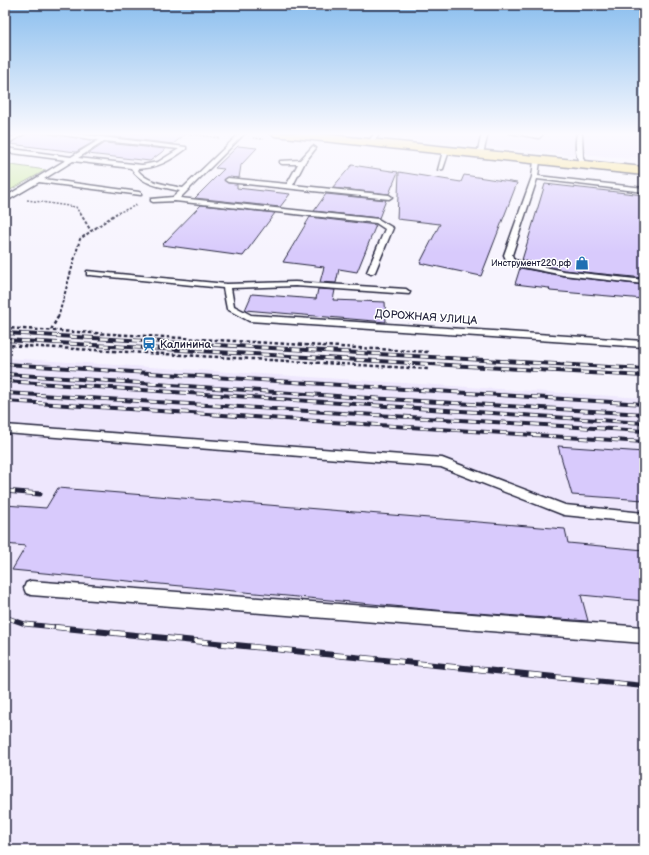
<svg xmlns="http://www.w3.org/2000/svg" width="649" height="855" font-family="'Balsamiq Sans',sans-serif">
	<rect width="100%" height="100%" fill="#f7f4fe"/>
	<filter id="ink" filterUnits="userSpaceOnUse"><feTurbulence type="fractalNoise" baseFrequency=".025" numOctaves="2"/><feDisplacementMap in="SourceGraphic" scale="8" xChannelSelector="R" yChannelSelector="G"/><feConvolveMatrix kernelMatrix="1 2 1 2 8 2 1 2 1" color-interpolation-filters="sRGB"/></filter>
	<g filter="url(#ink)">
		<g fill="#eee7fd">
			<polygon points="355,133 644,133 644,158 631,157 628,159 585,154 569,155"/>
			<polygon points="5,358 644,398 644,850 5,850"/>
		</g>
		<polygon fill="#cceaa1" stroke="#77866e" points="11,165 46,170 5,193 5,168"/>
		<g fill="#d8cafc" stroke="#22223b">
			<polygon points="27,133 48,133 95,141 76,152 10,144"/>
			<polygon points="84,133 187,133 173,144"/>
			<polygon points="105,143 166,149 150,161 88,154"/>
			<polygon points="238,146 257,148 241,165 239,178 228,177 224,180 228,183 237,184 237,188 290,194 280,207 195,198 224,169 215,168"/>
			<polygon points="352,165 398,172 389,194 332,188"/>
			<polygon points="399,172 461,182 464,175 517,183 481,276 420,263 440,224 397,219"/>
			<polygon points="545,184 644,195 644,278 563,270 522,260"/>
			<polygon points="326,194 386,200 379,218 314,211"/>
			<polygon points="201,205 275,213 243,256 162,245"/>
			<polygon points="310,217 376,225 357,272 339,269 336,283 320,282 324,267 283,262"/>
			<polygon points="520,268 563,276 644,285 644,299 550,291 549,288 515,284"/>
			<polygon points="318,289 335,290 333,300 385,302 386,322 245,310 252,294 316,299"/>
			<polygon points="558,446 644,452 644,500 572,495"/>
			<polygon points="58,488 565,529 568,543 644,550 644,601 581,595 588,621 435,610 12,570 26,546 5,544 5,505 46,508"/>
		</g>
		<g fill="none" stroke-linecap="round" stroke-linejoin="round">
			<g stroke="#22223b" stroke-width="3">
				<g id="service">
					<polygon points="19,133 26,133 5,145 5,141"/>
					<path d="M 49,133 L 68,133 L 186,147 L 186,149 C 170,161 157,168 137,169 C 146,183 168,185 183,188 L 240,133 L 245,133 L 180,198 L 378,219 L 393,228 L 375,272 L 371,274 L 367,272 L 385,229 L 376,223 L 175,201 L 153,202 L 151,201 L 151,199 L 173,197 L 180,191 C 162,187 141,185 131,168 L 73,161 L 44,179 L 139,192 L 141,193 L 141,195 L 39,182 L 5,202 L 5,197 L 66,160 L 5,152 L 5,148 L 71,157 L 99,140 ZM 105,141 L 179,149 L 158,162 L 142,165 L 78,158 Z"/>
					<polygon points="375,133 380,133 372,144 368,144 367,143"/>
					<polygon points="482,133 488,133 483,154 480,156 477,154"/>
					<polygon points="510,133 544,133 539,138"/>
					<path d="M 577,133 L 582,133 L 583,158 L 586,165 L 583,167 C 575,162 575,142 577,133 Z"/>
					<polygon points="313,146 316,148 305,162 293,185 389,195 392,197 389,199 228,182 225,180 228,178 287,184 298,164 282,164 280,163 280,161 300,160"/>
					<polygon points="446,149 449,151 443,169 438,170 443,151"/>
					<polygon points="537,159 540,161 538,176 644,188 644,192 537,179 512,255 514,260 563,271 644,280 644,284 563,275 508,264 504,255 532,177 534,161"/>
					<polygon points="87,271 227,284 295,282 406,289 410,292 409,294 295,286 231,288 234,306 251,315 644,341 644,347 249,321 227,309 223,288 90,275 87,275"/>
					<polygon points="5,425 442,458 565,505 644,513 644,523 564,515 441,467 5,433"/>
					<polygon points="31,581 644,627 644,643 31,595 26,593 24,588 26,583"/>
				</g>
			</g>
			<g stroke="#22223b" stroke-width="3">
				<polygon id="primary" points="270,133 310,133 644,167 644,175 275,136"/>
			</g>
			<g stroke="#22223b" stroke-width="1.5" stroke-dasharray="2 1.5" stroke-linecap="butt">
				<polyline points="183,133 220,138"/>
				<polyline points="253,138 264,139"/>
				<polyline points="27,200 76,207 80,214"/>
				<polyline points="115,214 137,205"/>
			</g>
			<g stroke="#22223b" stroke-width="2" stroke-dasharray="3 2" stroke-linecap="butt">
				<polyline points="80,213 91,231"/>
				<polyline points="58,318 80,239 117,213"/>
			</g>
			<g stroke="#22223b" stroke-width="2.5" stroke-dasharray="3.5 2.5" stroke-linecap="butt">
				<polyline points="5,328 429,352"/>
				<polyline points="51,330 58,317"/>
				<polyline points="5,345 429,369"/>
			</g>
			<use href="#service" fill="#fff" fill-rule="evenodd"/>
			<use href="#primary" fill="#fae180" fill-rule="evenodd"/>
			<g stroke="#22223b" stroke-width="4">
				<g id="rail-far2">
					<polyline points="5,333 644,369"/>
					<polyline points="5,340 644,376"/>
					<polyline points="5,364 644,404"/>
					<polyline points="5,374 352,397 644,414"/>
					<polyline points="5,381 644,423"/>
					<polyline points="5,393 644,431"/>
					<polyline points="5,401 644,442"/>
				</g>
			</g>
			<g stroke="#22223b" stroke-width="5">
				<g id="rail-far1">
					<polyline points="5,491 40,494"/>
					<polyline points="5,617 25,624 65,628"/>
				</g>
			</g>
			<g stroke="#22223b" stroke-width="6">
				<polyline id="rail" points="55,627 644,686"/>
			</g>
			<use href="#rail-far2" stroke="#fff" stroke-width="2.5" stroke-dasharray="8" stroke-linecap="butt"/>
			<use href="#rail-far1" stroke="#fff" stroke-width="3.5" stroke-dasharray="10" stroke-linecap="butt"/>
			<use href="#rail" stroke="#fff" stroke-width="4.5" stroke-dasharray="14" stroke-linecap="butt"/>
		</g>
	</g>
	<linearGradient id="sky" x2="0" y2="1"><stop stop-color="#8abeee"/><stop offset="0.53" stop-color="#fbfaff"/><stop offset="1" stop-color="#fbfaff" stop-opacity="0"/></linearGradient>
	<rect width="649" height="253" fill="url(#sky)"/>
	<defs>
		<g id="shop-bare" transform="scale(1.08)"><path d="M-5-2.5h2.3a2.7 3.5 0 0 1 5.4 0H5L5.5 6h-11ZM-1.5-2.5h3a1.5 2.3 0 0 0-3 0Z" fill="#1f6fb2" stroke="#fff" stroke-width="2.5" paint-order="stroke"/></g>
		<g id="station-bare" transform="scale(1.08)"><path d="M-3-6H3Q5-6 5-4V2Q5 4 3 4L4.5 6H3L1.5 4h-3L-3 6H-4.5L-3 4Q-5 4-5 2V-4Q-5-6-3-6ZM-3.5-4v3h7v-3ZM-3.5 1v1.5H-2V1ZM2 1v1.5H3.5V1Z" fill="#1f6fb2" stroke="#fff" stroke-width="2.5" paint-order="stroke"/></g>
	</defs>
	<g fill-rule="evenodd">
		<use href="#shop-bare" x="582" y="263"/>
		<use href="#station-bare" x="149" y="344"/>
	</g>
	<g text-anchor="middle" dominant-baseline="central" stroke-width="3" stroke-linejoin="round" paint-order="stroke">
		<g font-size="9" fill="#22223b" stroke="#fff" text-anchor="end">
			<text x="571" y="263">Инструмент220.рф</text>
		</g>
		<g font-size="11" fill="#22223b" stroke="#fff">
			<text transform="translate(426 317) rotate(4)">ДОРОЖНАЯ УЛИЦА</text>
		</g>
		<g font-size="11" fill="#22223b" stroke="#fff" text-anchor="start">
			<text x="160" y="344">Калинина</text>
		</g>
	</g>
	<rect width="649" height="855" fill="none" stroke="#fff" stroke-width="20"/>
	<rect x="10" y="10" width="629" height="835" fill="none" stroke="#22223b" stroke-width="1.5" filter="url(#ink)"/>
</svg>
